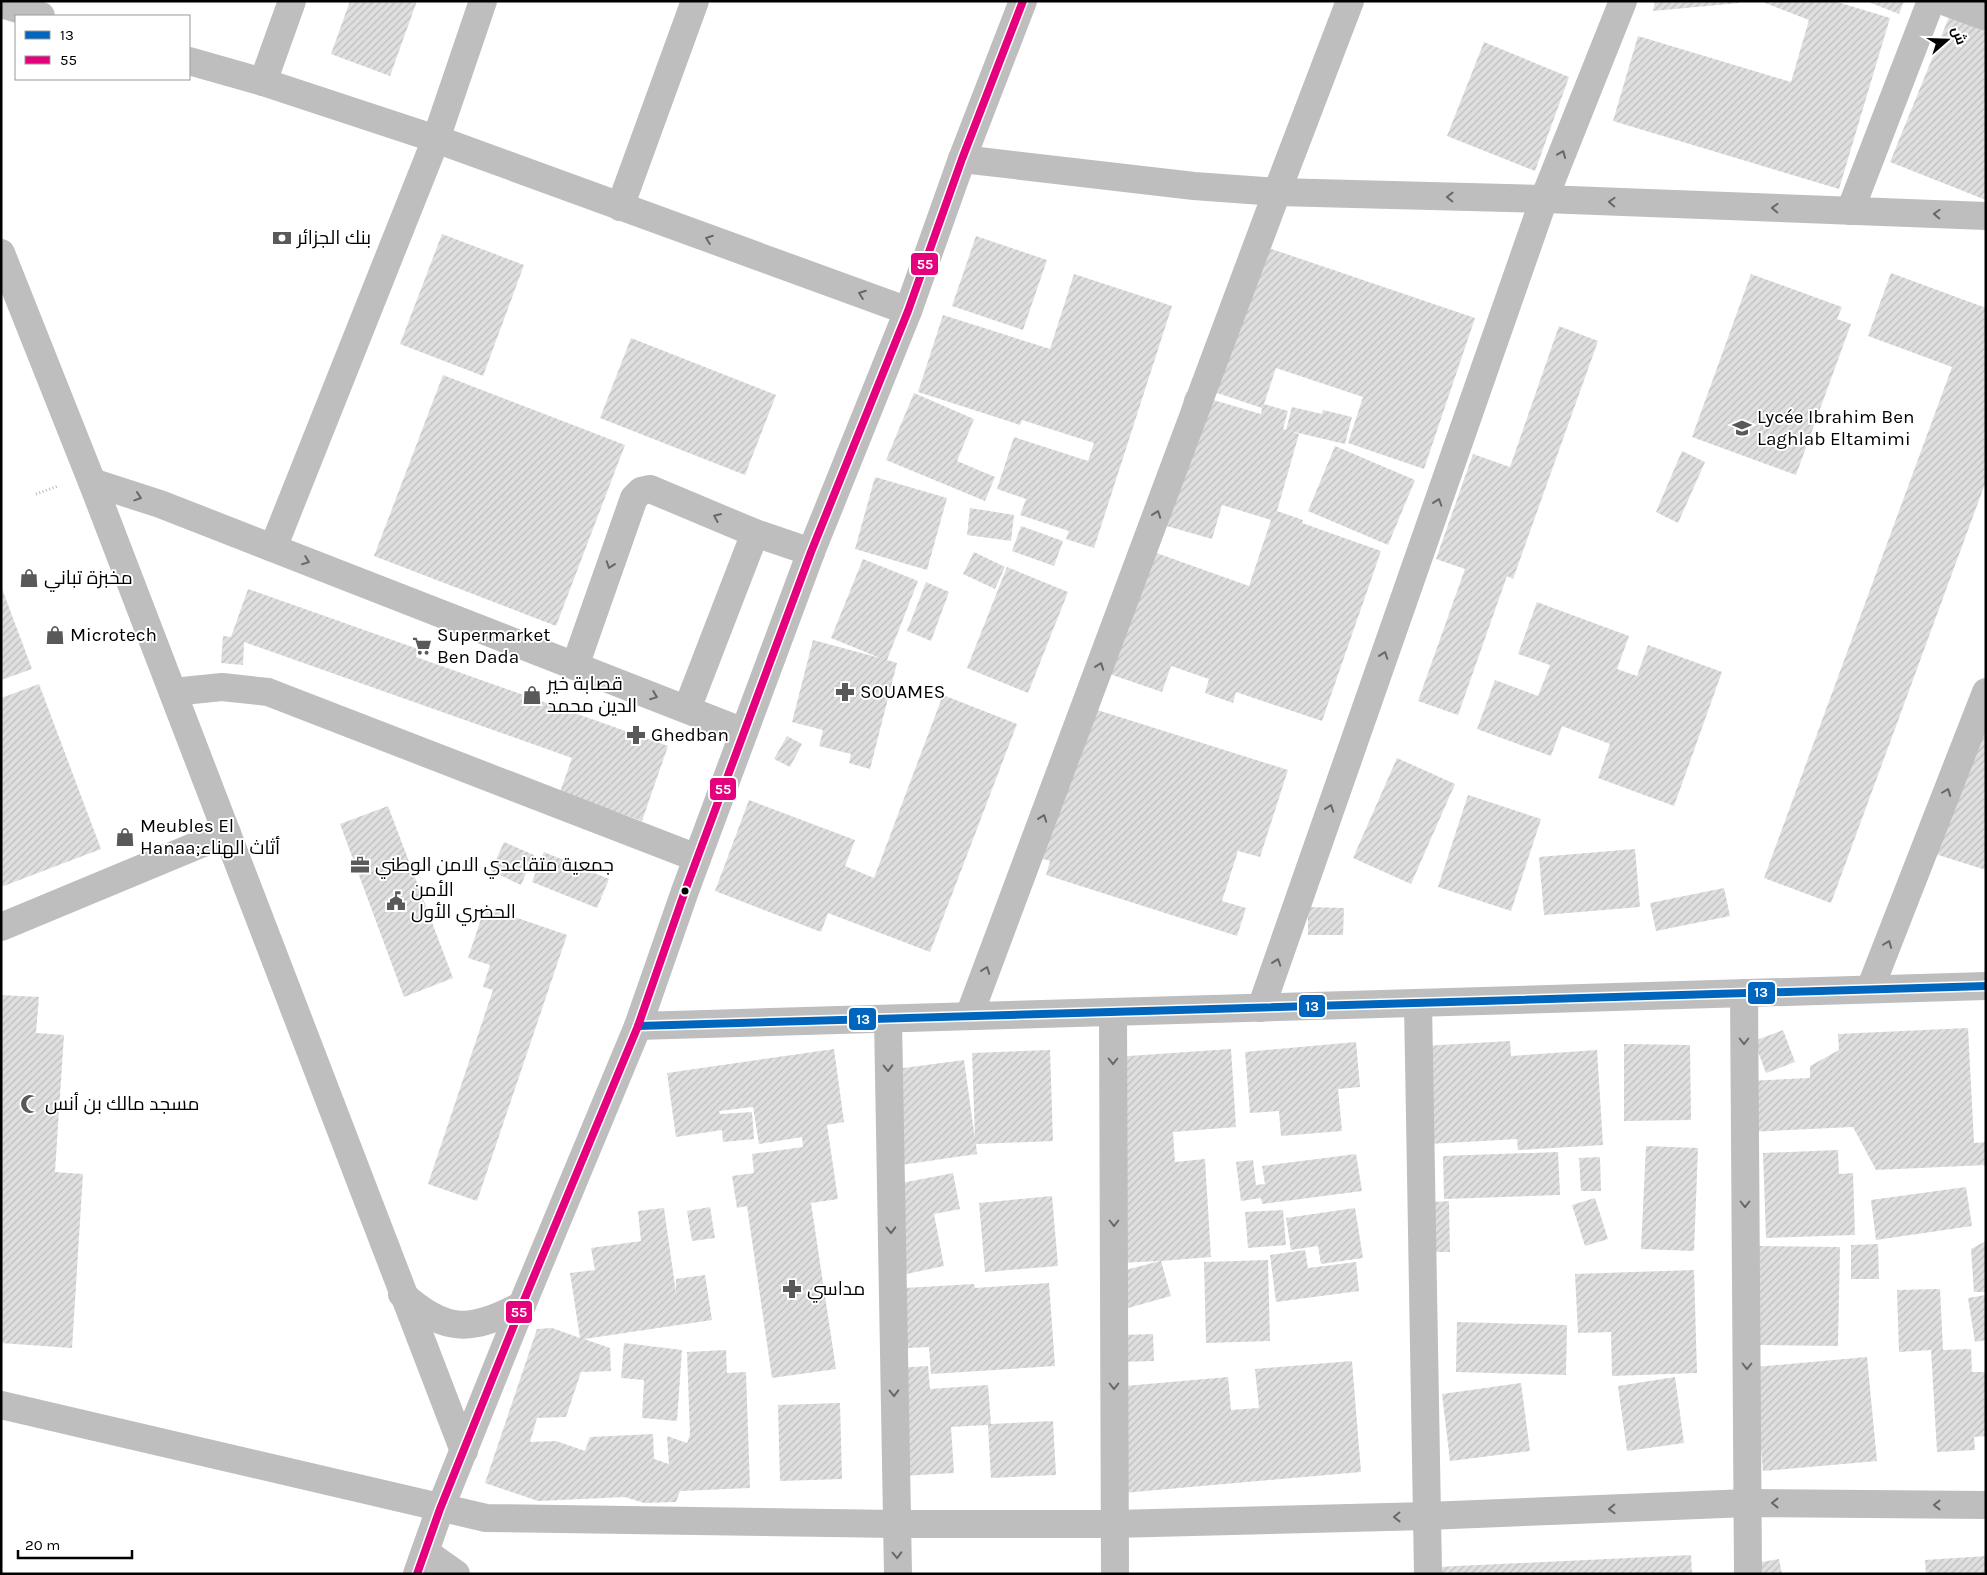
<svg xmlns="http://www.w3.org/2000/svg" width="1987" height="1575" font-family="Karla,Cairo,sans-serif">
	<defs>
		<pattern id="building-hatch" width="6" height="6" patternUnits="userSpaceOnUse" patternTransform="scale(1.25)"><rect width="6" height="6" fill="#dfdfdf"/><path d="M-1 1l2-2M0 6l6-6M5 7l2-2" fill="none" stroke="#bebebe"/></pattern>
	</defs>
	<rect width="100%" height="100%" fill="#fff"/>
	<g fill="url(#building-hatch)">
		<polygon points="350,1 417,1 390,76 331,54"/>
		<polygon points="1655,1 1739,1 1739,3 1653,11"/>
		<polygon points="1760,1 1834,1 1890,18 1839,189 1613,121 1638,36 1791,82 1809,20"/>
		<polygon points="1866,1 1904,1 1899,14"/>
		<polygon points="1949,17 1986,32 1986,200 1890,162"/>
		<polygon points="1484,42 1569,77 1535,171 1447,136"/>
		<polygon points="442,234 524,265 483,376 400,344"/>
		<polygon points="976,236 1047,260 1023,330 952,306"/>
		<polygon points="1248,241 1475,318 1424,469 1348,443 1363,397 1276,368 1264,404 1288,411 1283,429 1286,430 1292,407 1322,414 1323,410 1352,417 1345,444 1290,431 1299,434 1277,511 1303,520 1302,523 1381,551 1322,721 1236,692 1233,703 1205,693 1209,679 1171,666 1162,692 1092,668 1134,545 1249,586 1271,520 1222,505 1212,539 1149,521 1186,392 1261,414 1262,408 1199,387"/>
		<polygon points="1891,273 1986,308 1986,481 1831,903 1764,878 1952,367 1868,336"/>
		<polygon points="1074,274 1172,306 1094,548 1066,539 1069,531 1020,515 1026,499 997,489 1014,437 1088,461 1094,443 1022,420 1020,425 918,392 943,315 1050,349"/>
		<polygon points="1751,274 1842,307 1837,319 1851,324 1796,475 1692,437"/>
		<polygon points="1559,326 1598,341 1513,579 1507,576 1458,715 1418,701 1465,569 1436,559 1473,454 1510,467"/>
		<polygon points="631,338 776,395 745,475 600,418"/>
		<polygon points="443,375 625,445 556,626 374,556"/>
		<polygon points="914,393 974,419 957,461 995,477 985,501 886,460"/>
		<polygon points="1335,446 1415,480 1388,545 1308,511"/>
		<polygon points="1682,451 1705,462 1678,523 1656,512"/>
		<polygon points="875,477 947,498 927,570 855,549"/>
		<polygon points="970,508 1014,515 1011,541 967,535"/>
		<polygon points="1021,526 1063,541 1054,566 1012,551"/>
		<polygon points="974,552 1005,567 995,589 963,574"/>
		<polygon points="863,559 918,581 887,660 897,663 870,769 849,763 851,754 819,746 823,730 792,722 813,640 880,658 831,638"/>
		<polygon points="1007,567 1068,592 1028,693 967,668"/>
		<polygon points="926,582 949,592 931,641 907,631"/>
		<polygon points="1,586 32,669 1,680"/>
		<polygon points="248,589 418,649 416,657 668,746 642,821 560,792 572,758 244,642 243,665 221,663 223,636 231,637"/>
		<polygon points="1537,602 1629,636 1617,669 1637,676 1648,645 1722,672 1674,806 1598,778 1610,744 1562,726 1551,756 1477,729 1495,680 1538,696 1550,665 1518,654"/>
		<polygon points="39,684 101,849 1,887 1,698"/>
		<polygon points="1986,692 1986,870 1935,854"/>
		<polygon points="943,695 1017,724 930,952 828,913 821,932 715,891 749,800 855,840 845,866 874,878"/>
		<polygon points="1075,703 1288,770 1260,857 1238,851 1222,901 1246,908 1237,936 1046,875 1050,861 1028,854"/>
		<polygon points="787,736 802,744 790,767 774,759"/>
		<polygon points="1397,758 1455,784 1411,884 1353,858"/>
		<polygon points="1468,795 1541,819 1511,911 1438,887"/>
		<polygon points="388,806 453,978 404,997 340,824"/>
		<polygon points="504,842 534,855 521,885 491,871"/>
		<polygon points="1635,849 1640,907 1544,915 1539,857"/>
		<polygon points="544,852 609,879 597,908 532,882"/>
		<polygon points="1724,888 1730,916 1656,931 1650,903"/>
		<polygon points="485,907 567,935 477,1201 428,1184 493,990 483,987 490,965 468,958"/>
		<polygon points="1308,907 1344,908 1343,935 1308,935"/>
		<polygon points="1,995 39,997 36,1033 64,1035 55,1172 83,1174 72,1348 1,1343"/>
		<polygon points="1968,1028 1974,1143 1986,1142 1986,1165 1876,1170 1853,1127 1748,1132 1745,1081 1810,1078 1810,1066 1839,1050 1838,1034"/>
		<polygon points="1783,1030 1795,1062 1766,1073 1754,1041"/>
		<polygon points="1510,1041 1511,1056 1597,1050 1603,1145 1518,1150 1517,1139 1429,1144 1423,1046"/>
		<polygon points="1356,1042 1360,1087 1338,1089 1342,1131 1281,1136 1279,1111 1250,1113 1245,1052"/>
		<polygon points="1624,1044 1690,1045 1691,1120 1624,1121"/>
		<polygon points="834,1049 844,1122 827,1125 838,1199 811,1203 836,1369 772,1378 747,1206 737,1208 732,1176 754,1173 752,1154 803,1147 802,1137 759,1144 753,1107 719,1111 720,1114 752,1112 754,1139 723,1142 722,1130 676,1137 667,1073"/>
		<polygon points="1231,1049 1236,1127 1173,1132 1175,1162 1205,1159 1211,1257 1161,1261 1171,1296 1128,1308 1118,1272 1160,1261 1118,1263 1114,1057"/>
		<polygon points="1050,1050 1053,1141 976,1144 977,1154 894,1166 881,1071 964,1060 975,1139 972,1053"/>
		<polygon points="1646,1146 1698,1148 1694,1251 1641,1249"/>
		<polygon points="1838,1150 1839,1174 1853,1173 1855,1235 1766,1238 1763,1153"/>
		<polygon points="1558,1152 1560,1195 1444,1199 1443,1156"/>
		<polygon points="1356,1154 1362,1191 1262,1204 1261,1198 1241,1201 1236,1162 1253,1160 1256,1185 1265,1184 1262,1166"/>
		<polygon points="1600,1157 1601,1191 1581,1191 1579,1158"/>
		<polygon points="953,1173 960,1209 934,1214 944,1266 897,1276 881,1187"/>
		<polygon points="1966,1187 1972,1226 1876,1240 1871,1200"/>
		<polygon points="1052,1196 1058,1266 985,1272 979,1203"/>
		<polygon points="1595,1198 1608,1239 1585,1246 1572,1205"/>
		<polygon points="1449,1201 1450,1252 1436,1252 1434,1202"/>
		<polygon points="710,1207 715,1238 692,1241 687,1211"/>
		<polygon points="664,1208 676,1293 676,1279 705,1275 712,1320 584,1339 610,1348 611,1371 581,1372 566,1417 537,1418 530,1442 556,1441 585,1451 590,1437 653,1434 654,1459 669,1464 667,1436 687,1443 690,1435 687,1352 726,1350 727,1373 746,1372 750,1488 680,1491 676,1502 644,1503 625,1497 538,1501 485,1483 537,1329 552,1328 580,1338 570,1273 595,1270 591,1248 641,1241 638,1211"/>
		<polygon points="1355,1208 1363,1258 1321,1264 1318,1246 1291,1250 1286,1218"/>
		<polygon points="1283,1210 1286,1245 1248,1248 1245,1212"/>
		<polygon points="1986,1241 1986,1292 1974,1292 1971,1249"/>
		<polygon points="1878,1244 1879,1279 1851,1279 1851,1245"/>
		<polygon points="1759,1246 1840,1247 1838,1346 1758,1345"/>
		<polygon points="1305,1250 1308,1268 1356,1262 1359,1291 1276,1302 1270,1255"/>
		<polygon points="1268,1260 1270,1341 1206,1343 1204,1262"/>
		<polygon points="1694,1270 1697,1373 1612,1376 1611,1332 1578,1333 1575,1274"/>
		<polygon points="1049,1283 1055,1366 931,1374 929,1347 891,1349 887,1289 974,1284 975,1288"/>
		<polygon points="1940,1289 1943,1350 1971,1349 1972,1372 1986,1372 1986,1436 1974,1437 1975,1450 1937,1452 1931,1350 1899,1352 1897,1290"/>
		<polygon points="1986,1295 1986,1340 1975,1342 1968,1298"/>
		<polygon points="1457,1322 1567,1325 1566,1375 1456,1372"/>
		<polygon points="1153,1334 1154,1361 1119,1362 1118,1335"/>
		<polygon points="624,1343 682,1350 677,1421 642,1418 644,1380 621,1378"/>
		<polygon points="1867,1357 1877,1461 1763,1471 1754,1367"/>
		<polygon points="1352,1361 1361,1472 1123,1493 1113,1387 1228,1377 1231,1410 1259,1408 1255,1369"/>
		<polygon points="928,1366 930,1389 988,1385 991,1424 1053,1421 1056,1475 991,1478 988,1425 951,1427 954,1473 902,1476 895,1368"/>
		<polygon points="1675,1377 1684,1443 1627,1451 1618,1386"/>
		<polygon points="1521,1383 1530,1451 1450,1461 1442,1394"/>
		<polygon points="840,1403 842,1479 780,1481 778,1405"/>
		<polygon points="1691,1555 1692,1574 1438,1574 1437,1567"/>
		<polygon points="1986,1556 1986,1574 1926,1574 1925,1560"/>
		<polygon points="1779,1559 1782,1574 1752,1574 1750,1564"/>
	</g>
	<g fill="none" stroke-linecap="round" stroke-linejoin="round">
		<polyline stroke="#b9b9b9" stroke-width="3" stroke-dasharray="1 2.5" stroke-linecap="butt" points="36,494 58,486"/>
		<g stroke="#bebebe" stroke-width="28">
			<polyline points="1943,1 1986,17"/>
			<polyline points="1,4 41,16"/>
			<polyline points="189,61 263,82 436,139 908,311"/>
			<polyline points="263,82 292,1"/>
			<polyline points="962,159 1194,186 1277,192 1544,199 1986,216"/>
			<polyline points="620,207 695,1"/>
			<polyline points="1850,211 1931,1"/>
			<polyline points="1,253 92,482 464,1451"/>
			<polyline points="92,482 160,504 744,732"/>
			<polyline points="273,548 436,139 483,1"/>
			<polyline points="575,666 634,498 641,491 650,489 755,533 811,552"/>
			<polyline points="173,692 222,687 268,692 697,858"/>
			<polyline points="687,709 755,533"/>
			<polyline points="1,927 227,833"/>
			<polyline points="1870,989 1986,692"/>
			<polyline points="1744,993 1748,1574"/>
			<polyline points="1418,1003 1428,1574"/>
			<polyline points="1261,1008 1544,199 1623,1"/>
			<polyline points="1113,1012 1115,1574"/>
			<polyline points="969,1016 1277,192 1350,1"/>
			<polyline points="888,1019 898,1574"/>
			<polyline points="638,1026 1986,986"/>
			<polyline points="1,1405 486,1518 896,1524 1114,1524 1427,1516 1748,1503 1986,1505"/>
			<polyline points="425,1552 456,1574"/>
		</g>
		<g stroke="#bebebe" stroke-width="28">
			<path d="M 402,1294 C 446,1334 472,1332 522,1305"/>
			<polyline points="417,1574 440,1509 522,1305 638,1026 685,891 811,552 908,311 962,159 1023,1"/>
		</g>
		<g stroke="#fff" stroke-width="11">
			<polyline id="bus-1" points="638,1026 1986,986"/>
		</g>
		<g stroke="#fff" stroke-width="11">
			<polyline id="bus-2" points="417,1574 440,1509 522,1305 638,1026 685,891 811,552 908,311 962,159 1023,1"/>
		</g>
		<use href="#bus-1" stroke="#0065bd" stroke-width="8"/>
		<use href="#bus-2" stroke="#e5007d" stroke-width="8"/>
	</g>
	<defs><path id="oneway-chevron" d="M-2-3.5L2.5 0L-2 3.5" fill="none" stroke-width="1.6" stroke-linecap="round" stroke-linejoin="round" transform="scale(1.25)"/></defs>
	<g stroke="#686868">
		<use href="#oneway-chevron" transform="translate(1562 154) rotate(-68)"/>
		<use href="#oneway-chevron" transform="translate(1450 197) rotate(-179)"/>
		<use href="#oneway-chevron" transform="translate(1612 202) rotate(-178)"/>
		<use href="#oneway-chevron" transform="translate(1775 208) rotate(-178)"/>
		<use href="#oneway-chevron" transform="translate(1937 214) rotate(-178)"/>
		<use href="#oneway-chevron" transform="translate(709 239) rotate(-160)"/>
		<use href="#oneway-chevron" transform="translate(862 294) rotate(-160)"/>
		<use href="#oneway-chevron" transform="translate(138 497) rotate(18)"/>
		<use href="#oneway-chevron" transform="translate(1438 502) rotate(-71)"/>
		<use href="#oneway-chevron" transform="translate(1157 514) rotate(-70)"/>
		<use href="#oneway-chevron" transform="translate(717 517) rotate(-157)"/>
		<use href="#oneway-chevron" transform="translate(306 561) rotate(21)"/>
		<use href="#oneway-chevron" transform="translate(610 565) rotate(109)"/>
		<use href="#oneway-chevron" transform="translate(1384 655) rotate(-71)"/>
		<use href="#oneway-chevron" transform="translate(1100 666) rotate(-70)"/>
		<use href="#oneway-chevron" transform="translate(654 696) rotate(21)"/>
		<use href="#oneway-chevron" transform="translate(1947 792) rotate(-69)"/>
		<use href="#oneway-chevron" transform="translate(1330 808) rotate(-71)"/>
		<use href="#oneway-chevron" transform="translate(1043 818) rotate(-70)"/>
		<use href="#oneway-chevron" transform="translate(1888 944) rotate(-69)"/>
		<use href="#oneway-chevron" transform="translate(1277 962) rotate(-71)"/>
		<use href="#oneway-chevron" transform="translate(986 970) rotate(-70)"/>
		<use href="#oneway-chevron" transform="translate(1744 1041) rotate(90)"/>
		<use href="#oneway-chevron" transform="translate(1113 1061) rotate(90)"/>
		<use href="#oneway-chevron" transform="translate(888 1068) rotate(89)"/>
		<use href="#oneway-chevron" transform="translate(1745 1204) rotate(90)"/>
		<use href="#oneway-chevron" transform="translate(1114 1223) rotate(90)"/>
		<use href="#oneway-chevron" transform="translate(891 1230) rotate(89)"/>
		<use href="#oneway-chevron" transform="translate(1747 1366) rotate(90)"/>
		<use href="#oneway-chevron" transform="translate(1114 1386) rotate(90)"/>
		<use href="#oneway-chevron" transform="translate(894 1393) rotate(89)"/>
		<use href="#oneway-chevron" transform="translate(1775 1503) rotate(-180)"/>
		<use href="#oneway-chevron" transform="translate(1937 1505) rotate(-180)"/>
		<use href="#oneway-chevron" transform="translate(1612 1509) rotate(178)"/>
		<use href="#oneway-chevron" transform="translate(1397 1517) rotate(179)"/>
		<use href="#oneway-chevron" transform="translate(897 1555) rotate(88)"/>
	</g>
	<defs>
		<g id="bank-bare" transform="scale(1.5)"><path d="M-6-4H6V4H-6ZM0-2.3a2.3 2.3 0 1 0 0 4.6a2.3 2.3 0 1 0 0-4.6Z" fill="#595959" stroke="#fff" stroke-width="2.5" paint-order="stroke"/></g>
		<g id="school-bare" transform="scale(1.5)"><path d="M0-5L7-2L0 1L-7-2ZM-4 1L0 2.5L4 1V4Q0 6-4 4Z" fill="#595959" stroke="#fff" stroke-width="2.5" paint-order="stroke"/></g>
		<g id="shop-bare" transform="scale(1.5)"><path d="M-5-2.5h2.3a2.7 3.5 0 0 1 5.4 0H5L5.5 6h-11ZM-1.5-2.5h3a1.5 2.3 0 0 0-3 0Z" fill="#595959" stroke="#fff" stroke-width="2.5" paint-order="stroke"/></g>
		<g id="supermarket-bare" transform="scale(1.5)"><path d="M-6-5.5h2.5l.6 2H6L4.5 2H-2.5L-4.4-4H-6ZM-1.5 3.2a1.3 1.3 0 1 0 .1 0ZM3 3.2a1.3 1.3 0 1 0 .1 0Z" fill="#595959" stroke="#fff" stroke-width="2.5" paint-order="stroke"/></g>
		<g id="pharmacy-bare" transform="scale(1.5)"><path d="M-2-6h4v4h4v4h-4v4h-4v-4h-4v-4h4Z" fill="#595959" stroke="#fff" stroke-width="2.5" paint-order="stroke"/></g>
		<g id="office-bare" transform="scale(1.5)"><path d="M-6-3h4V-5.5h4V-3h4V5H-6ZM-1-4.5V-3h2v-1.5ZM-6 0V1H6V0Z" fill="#595959" stroke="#fff" stroke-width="2.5" paint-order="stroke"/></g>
		<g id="civic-bare" transform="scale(1.5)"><path d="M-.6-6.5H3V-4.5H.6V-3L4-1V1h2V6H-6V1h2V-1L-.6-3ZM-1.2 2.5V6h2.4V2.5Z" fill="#595959" stroke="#fff" stroke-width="2.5" paint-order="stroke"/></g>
		<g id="mosque-bare" transform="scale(1.5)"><path d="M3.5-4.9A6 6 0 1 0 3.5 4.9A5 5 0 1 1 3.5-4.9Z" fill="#595959" stroke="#fff" stroke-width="2.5" paint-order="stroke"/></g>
	</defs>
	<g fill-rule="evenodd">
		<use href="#bank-bare" x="282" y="238"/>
		<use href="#school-bare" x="1742" y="428"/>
		<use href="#shop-bare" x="29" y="578"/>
		<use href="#shop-bare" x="55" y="635"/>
		<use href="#supermarket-bare" x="422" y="646"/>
		<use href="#pharmacy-bare" x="845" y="692"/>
		<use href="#shop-bare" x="532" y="695"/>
		<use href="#pharmacy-bare" x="636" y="735"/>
		<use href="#shop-bare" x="125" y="837"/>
		<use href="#office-bare" x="360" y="865"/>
		<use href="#civic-bare" x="396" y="901"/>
		<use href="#mosque-bare" x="30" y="1104"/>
		<use href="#pharmacy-bare" x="792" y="1289"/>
	</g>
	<circle fill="#000" stroke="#fff" stroke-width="2" cx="685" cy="891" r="4.5"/>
	<g text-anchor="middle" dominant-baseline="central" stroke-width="4" stroke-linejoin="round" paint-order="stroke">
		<g font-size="19" fill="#000" stroke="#fff" text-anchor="start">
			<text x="297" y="238">بنك الجزائر</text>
			<text x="1757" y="417">Lycée Ibrahim Ben<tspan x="1757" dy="22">Laghlab Eltamimi</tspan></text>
			<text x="44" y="578">مخبزة تباني</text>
			<text x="70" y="635">Microtech</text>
			<text x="437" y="635">Supermarket<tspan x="437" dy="22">Ben Dada</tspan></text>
			<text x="547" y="684">قصابة خير<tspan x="547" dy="22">الدين محمد</tspan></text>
			<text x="860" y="692">SOUAMES</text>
			<text x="651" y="735">Ghedban</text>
			<text x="140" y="826">Meubles El<tspan x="140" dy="22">Hanaa;أثاث الهناء</tspan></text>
			<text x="375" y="865">جمعية متقاعدي الامن الوطني</text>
			<text x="411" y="890">الأمن<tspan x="411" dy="22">الحضري الأول</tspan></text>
			<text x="45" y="1104">مسجد مالك بن أنس</text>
			<text x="807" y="1289">مداسي</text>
		</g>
	</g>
	<g stroke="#fff" stroke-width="2">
		<rect x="910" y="252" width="29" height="24" rx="5" fill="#e5007d"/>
		<rect x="709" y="777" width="28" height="24" rx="5" fill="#e5007d"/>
		<rect x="1747" y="981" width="29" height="24" rx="5" fill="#0065bd"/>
		<rect x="1298" y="994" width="28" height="24" rx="5" fill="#0065bd"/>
		<rect x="848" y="1007" width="29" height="24" rx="5" fill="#0065bd"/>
		<rect x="505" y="1300" width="28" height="24" rx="5" fill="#e5007d"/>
	</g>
	<g font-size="14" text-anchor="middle" font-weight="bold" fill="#fff">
		<text x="925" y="269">55</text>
		<text x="723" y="794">55</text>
		<text x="1761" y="997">13</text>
		<text x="1312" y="1011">13</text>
		<text x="863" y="1024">13</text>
		<text x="519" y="1317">55</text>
	</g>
	<rect width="1987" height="1575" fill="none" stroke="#000000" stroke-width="5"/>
	<rect x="15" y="15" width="175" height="65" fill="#ffffff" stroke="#999999"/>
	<rect x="25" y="31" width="25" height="8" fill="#0065bd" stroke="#999999"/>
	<text x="60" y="40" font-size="15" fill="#000000">13</text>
	<rect x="25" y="56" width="25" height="8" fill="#e5007d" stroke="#999999"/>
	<text x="60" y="65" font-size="15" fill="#000000">55</text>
	<g transform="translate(1947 40) rotate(70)" stroke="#ffffff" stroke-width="4" paint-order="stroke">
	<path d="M0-4L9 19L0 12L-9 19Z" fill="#000000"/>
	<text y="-8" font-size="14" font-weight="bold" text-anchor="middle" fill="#000000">ش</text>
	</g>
	<path d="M18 1550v8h114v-8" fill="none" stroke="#000000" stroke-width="2.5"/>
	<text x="25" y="1550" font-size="15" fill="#000000" stroke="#ffffff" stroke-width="4" paint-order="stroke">20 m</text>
</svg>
